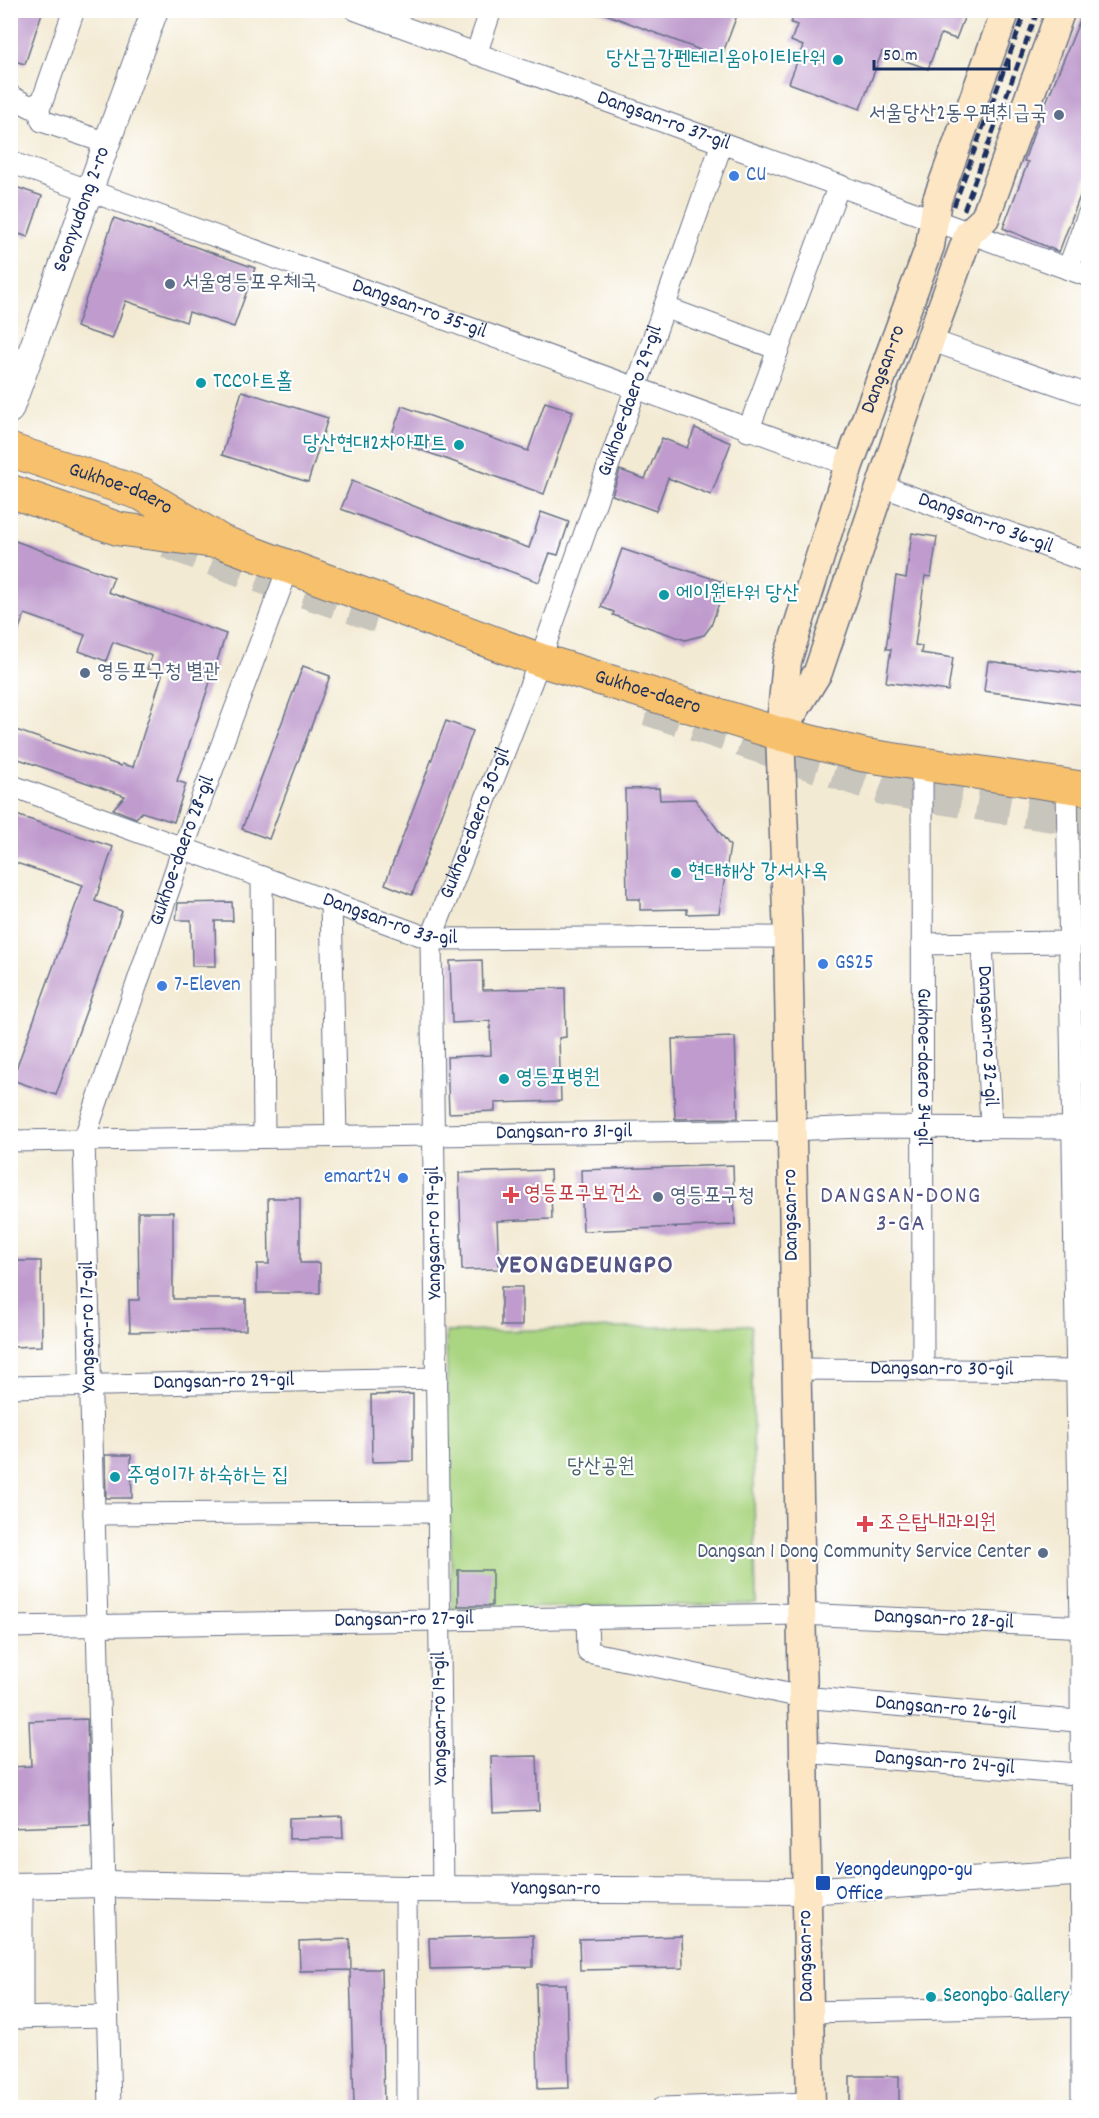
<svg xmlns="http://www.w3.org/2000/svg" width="1099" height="2118" font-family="Dekko,'Poor Story',sans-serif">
	<rect width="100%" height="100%" fill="#fff"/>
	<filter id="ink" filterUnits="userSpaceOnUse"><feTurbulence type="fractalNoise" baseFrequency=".0167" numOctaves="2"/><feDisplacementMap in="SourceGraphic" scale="12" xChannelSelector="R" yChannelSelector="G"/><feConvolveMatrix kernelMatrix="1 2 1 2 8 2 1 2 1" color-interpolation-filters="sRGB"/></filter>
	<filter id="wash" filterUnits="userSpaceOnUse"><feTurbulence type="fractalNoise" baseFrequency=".008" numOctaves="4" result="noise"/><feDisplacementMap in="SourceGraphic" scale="24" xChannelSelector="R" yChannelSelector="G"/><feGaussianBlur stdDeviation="1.35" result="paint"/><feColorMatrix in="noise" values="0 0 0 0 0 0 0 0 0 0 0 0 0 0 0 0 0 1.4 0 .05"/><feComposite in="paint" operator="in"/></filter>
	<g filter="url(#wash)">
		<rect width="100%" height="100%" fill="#f3ead3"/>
		<polygon fill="#aad581" stroke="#628270" stroke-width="1.5" points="751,1325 756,1604 452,1609 446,1332"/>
		<g id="blocks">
			<g fill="#c09cce">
				<polygon points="10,10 43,10 25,64 10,60"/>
				<polygon points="595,10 739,10 721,58"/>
				<polygon points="796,10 967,10 956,39 941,34 928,69 882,52 860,109 789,83 803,46 791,41 797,25 791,23"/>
				<polygon points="1084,10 1089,10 1089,172 1059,252 1003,228 1028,162 1024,161 1036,127"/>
				<polygon points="10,185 42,196 28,237 10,231"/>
				<polygon points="114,218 255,268 234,327 189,312 186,322 126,301 112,339 76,327"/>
				<polygon points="242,391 328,418 308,482 222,455"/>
				<polygon points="545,402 573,411 544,494 390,439 402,406 528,451"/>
				<polygon points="695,428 731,443 711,495 668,478 656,511 612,495 620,470 645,479 662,438 687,448"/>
				<polygon points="352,481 448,520 529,548 541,512 569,522 558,555 550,553 539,582 341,509"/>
				<polygon points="912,533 937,537 931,577 925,576 915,645 922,646 921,653 953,658 948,691 886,682 891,649 886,649 896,576 906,578"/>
				<polygon points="10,539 114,577 108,592 226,634 177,781 186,784 174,822 142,812 136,818 113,809 125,796 10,756 10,728 121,766 122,764 133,767 162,675 147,669 152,656 113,642 106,661 79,651 85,635 25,614 10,649"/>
				<polygon points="622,549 726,583 711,626 704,635 685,640 613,615 614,612 601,607"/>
				<polygon points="988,661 1089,675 1089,706 984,691"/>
				<polygon points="303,666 330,676 269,839 242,829"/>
				<polygon points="446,721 473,731 412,895 385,884"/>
				<polygon points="659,788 660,800 695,799 730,846 719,913 687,914 687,909 640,910 640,899 627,899 625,789"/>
				<polygon points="10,813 113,847 95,901 122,911 56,1095 12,1080 83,885 10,861"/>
				<polygon points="232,902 233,921 215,921 216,966 192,966 191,920 176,920 178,903"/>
				<polygon points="482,960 483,990 565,988 566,1037 559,1038 561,1101 495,1103 495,1111 449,1113 447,1057 491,1055 490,1021 452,1023 450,961"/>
				<polygon points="735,1037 738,1118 675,1119 672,1039"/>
				<polygon points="733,1165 735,1225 583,1231 581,1170"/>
				<polygon points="550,1170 552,1219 497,1221 499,1269 462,1270 459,1173"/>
				<polygon points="268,1198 300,1198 300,1263 320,1263 320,1293 257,1293 257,1264 269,1264"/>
				<polygon points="138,1212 173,1212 173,1299 246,1299 246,1330 130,1332 129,1300 139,1300"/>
				<polygon points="10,1261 41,1261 42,1346 10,1347"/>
				<rect x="501" y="1287" width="21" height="39"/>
				<polygon points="413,1394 413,1461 372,1462 371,1395"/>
				<polygon points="105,1455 131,1455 132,1498 106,1498"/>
				<rect x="458" y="1570" width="34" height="36"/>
				<polygon points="87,1719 90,1825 10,1828 10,1767 31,1766 29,1721"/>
				<polygon points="537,1756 539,1810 493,1812 491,1757"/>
				<polygon points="342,1816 343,1838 289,1839 289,1818"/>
				<polygon points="533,1935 533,1967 430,1969 429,1938"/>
				<polygon points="682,1936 683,1968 580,1970 579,1939"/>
				<polygon points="350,1939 351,1969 381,1969 384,2104 354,2105 350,1970 300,1971 299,1941"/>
				<polygon points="536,1984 566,1984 569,2088 538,2089"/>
				<rect x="850" y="2076" width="49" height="32"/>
			</g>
		</g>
	</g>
	<g filter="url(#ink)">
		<use href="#blocks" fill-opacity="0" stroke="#677087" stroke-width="1.5"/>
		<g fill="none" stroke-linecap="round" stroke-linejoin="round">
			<g stroke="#c8c5bc" stroke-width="33" stroke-dasharray="33 16" stroke-linecap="butt">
				<polyline points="167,542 247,572 378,616"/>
				<polyline points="648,709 885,789 1088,821"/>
			</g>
			<g stroke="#677087" stroke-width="23">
				<g id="minor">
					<path id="s1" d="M 356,10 L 1088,276"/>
					<polyline points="476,54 491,10"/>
					<polyline points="10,96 31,107 37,104 42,121 107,143"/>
					<polyline points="37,104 42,102 74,10"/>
					<path id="s2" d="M 10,162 L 849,465"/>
					<polyline points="1068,269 1088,215"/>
					<polyline points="664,307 778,349"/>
					<polyline points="930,340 1088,395"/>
					<polyline points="748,431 839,185"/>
					<path id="s3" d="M 882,486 L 1088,562"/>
					<path id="s4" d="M 922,764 L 923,1371"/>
					<path id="s5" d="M 10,785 L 431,939 L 788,937"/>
					<polyline points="1067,785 1081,1627 1082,2108"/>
					<polyline points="262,877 264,1137"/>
					<polyline points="331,902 336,1136"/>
					<path id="s6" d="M 982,943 L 991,1127"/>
					<polyline points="922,944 1069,942"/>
					<path id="s7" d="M 10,1141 L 790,1130 L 860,1127 L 1088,1128"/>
					<path id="s8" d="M 795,1369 L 1088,1371"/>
					<path id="s9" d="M 10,1387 L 437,1378"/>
					<polyline points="94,1514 439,1512"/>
					<path id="s10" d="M 587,1616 L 588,1652 L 802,1697 L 1088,1722"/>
					<path id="s11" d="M 10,1627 L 800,1614 L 1088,1627"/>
					<path id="s12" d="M 803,1752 L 1088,1775"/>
					<polyline points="406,1889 407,2108"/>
					<path id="s13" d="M 443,1889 L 431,939 L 540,660 L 722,143"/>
					<polyline points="809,2012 1088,2006"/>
					<polyline points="10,2018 107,2016"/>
					<polyline points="22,2018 22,1885"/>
					<path id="s14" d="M 110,2108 L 84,1140 L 183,848 L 289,566"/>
					<polyline points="662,2108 811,2103"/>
				</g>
			</g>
			<g stroke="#677087" stroke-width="28">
				<g id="tertiary">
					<path id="s15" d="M 10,410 L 155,10"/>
					<path id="s16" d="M 10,1886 L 104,1884 L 406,1889 L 806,1891 L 1088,1872"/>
				</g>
			</g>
			<g stroke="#677087" stroke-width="31">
				<g id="secondary">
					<polyline points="784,727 818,672 930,340 969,233 985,218 1061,10"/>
					<path id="s17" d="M 811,2108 L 788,937 L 780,734 L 787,661 L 849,465 L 930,246 L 937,200 L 1006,10"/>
				</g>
			</g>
			<g stroke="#677087" stroke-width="35">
				<g id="primary">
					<path id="s18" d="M 10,450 L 142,494 L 222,542 L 540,660 L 780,734 L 863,755 L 1088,789"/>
					<polyline points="10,491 119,529 211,541"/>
				</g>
			</g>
			<use href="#minor" stroke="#fff" stroke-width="21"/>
			<use href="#tertiary" stroke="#fff" stroke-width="26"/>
			<use href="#secondary" stroke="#fce6c4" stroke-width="28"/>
			<use href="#primary" stroke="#f7c06c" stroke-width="33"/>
			<g stroke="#1b2f5e" stroke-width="4.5" stroke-dasharray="9 4.5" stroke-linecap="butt">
				<polyline points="954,206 1026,10"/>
				<polyline points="964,210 1038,10"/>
			</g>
		</g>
	</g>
	<g fill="#0f9aa8" stroke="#fff" stroke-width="2">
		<circle cx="838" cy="60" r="6"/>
		<circle cx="201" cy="383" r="6"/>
		<circle cx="459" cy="445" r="6"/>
		<circle cx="664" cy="595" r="6"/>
		<circle cx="676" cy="873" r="6"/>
		<circle cx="504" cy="1079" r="6"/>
		<circle cx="115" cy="1477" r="6"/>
		<circle cx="931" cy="1997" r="6"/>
	</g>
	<g fill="#5c6f8a" stroke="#fff" stroke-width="2">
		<circle cx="1059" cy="115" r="6"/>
		<circle cx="170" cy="284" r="6"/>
		<circle cx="85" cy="673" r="6"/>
		<circle cx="658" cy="1197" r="6"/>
		<circle cx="1043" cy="1553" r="6"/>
	</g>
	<g fill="#3f7fe0" stroke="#fff" stroke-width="2">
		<circle cx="734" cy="176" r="6"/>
		<circle cx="823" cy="964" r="6"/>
		<circle cx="162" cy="986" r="6"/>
		<circle cx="403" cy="1178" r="6"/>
	</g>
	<g fill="#e0444e" stroke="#fff" stroke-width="2">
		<path d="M508 1186h6v6h6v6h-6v6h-6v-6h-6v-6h6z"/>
		<path d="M862 1515h6v6h6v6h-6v6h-6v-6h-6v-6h6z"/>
	</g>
	<rect fill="#1a4fb4" stroke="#fff" stroke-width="2" x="815" y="1875" width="16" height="16" rx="3"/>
	<g text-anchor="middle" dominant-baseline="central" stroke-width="4.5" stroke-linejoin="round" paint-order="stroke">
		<g font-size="21" fill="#0d838f" stroke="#fff" text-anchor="start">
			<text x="826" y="60" text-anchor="end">당산금강펜테리움아이티타워</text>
			<text x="213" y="383">TCC아트홀</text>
			<text x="447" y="445" text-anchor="end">당산현대2차아파트</text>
			<text x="676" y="595">에이원타워 당산</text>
			<text x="688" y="873">현대해상 강서사옥</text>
			<text x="516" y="1079">영등포병원</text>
			<text x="127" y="1477">주영이가 하숙하는 집</text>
			<text x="943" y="1997">Seongbo Gallery</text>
		</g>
		<g font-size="21" fill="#4e5e75" stroke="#fff" text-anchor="start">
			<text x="1047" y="115" text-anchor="end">서울당산2동우편취급국</text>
			<text x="182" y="284">서울영등포우체국</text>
			<text x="97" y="673">영등포구청 별관</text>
			<text x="670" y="1197">영등포구청</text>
			<text x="1031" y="1553" text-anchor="end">Dangsan 1 Dong Community Service Center</text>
		</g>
		<g font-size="21" fill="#1b2f5e" stroke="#fff">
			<text stroke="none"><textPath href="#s1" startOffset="327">Dangsan-ro 37-gil</textPath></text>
			<text stroke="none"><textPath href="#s15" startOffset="213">Seonyudong 2-ro</textPath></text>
			<text stroke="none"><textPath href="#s2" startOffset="435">Dangsan-ro 35-gil</textPath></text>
			<text stroke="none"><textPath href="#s17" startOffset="1755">Dangsan-ro</textPath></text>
			<text stroke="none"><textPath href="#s13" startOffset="1524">Gukhoe-daero 29-gil</textPath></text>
			<text stroke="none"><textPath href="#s18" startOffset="117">Gukhoe-daero</textPath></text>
			<text stroke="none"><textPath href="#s3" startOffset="110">Dangsan-ro 36-gil</textPath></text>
			<text stroke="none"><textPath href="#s18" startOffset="684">Gukhoe-daero</textPath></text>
			<text stroke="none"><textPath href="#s13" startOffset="1074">Gukhoe-daero 30-gil</textPath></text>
			<text stroke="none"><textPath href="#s14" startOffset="1274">Gukhoe-daero 28-gil</textPath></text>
			<text stroke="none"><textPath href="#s5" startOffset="404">Dangsan-ro 33-gil</textPath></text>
			<text stroke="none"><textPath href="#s6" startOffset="93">Dangsan-ro 32-gil</textPath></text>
			<text stroke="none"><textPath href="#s4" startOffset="303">Gukhoe-daero 34-gil</textPath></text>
			<text stroke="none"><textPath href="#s7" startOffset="554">Dangsan-ro 31-gil</textPath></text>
			<text transform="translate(792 1215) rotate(-91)">Dangsan-ro</text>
			<text transform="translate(435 1233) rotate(-91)">Yangsan-ro 19-gil</text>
			<text transform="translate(89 1327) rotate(-91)">Yangsan-ro 17-gil</text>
			<text stroke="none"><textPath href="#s8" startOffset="147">Dangsan-ro 30-gil</textPath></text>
			<text stroke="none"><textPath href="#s9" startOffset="214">Dangsan-ro 29-gil</textPath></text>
			<text stroke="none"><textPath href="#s11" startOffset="394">Dangsan-ro 27-gil</textPath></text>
			<text stroke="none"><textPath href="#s11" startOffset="934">Dangsan-ro 28-gil</textPath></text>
			<text stroke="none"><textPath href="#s10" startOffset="399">Dangsan-ro 26-gil</textPath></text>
			<text transform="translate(441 1718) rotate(-91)">Yangsan-ro 19-gil</text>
			<text stroke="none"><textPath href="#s12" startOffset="142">Dangsan-ro 24-gil</textPath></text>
			<text stroke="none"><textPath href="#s16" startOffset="546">Yangsan-ro</textPath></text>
			<text transform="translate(807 1956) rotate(-91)">Dangsan-ro</text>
		</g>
		<g font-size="21" fill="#366cbe" stroke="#fff" text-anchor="start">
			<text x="746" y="176">CU</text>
			<text x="835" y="964">GS25</text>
			<text x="174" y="986">7-Eleven</text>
			<text x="391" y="1178" text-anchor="end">emart24</text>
		</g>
		<g font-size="21" fill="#be3a42" stroke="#fff" text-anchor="start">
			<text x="524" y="1195">영등포구보건소</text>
			<text x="878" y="1524">조은탑내과의원</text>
		</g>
		<g font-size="21" fill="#466168" stroke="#fff">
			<text x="601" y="1468">당산공원</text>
		</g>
		<g font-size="21" fill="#164399" stroke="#fff" text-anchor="start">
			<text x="836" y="1871">Yeongdeungpo-gu<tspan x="836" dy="24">Office</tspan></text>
		</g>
		<g font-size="24" letter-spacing="1.5" fill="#555585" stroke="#fff">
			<text x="901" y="1197">DANGSAN-DONG<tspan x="901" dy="28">3-GA</tspan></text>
		</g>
		<g font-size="27" font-weight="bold" letter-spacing="1.5" fill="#555585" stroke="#fff">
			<text x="586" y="1266">YEONGDEUNGPO</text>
		</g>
	</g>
	<rect width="1099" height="2118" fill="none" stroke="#fff" stroke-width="36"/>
	<path d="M874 60v9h135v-9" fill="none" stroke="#1b2f5e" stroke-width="3"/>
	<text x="883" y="60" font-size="18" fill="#1b2f5e" stroke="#ffffff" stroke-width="4.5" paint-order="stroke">50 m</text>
</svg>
